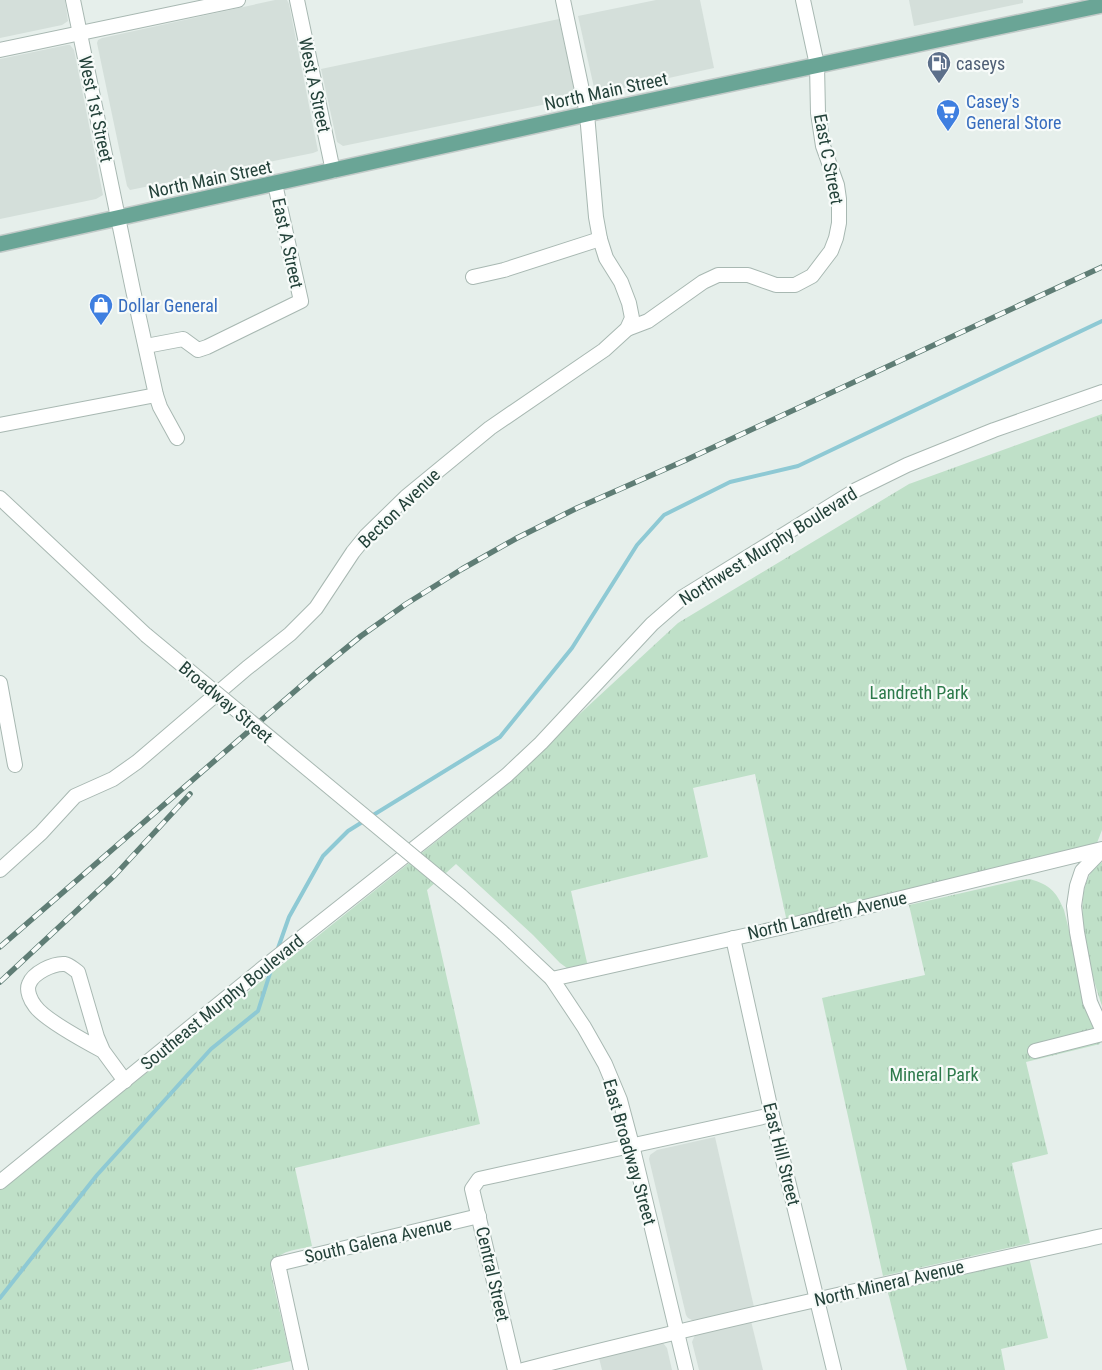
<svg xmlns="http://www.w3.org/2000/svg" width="1102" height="1370" font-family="'Roboto Condensed',sans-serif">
	<defs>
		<pattern id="grass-tufts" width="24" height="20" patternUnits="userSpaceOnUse" patternTransform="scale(1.25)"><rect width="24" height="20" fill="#bfe0c8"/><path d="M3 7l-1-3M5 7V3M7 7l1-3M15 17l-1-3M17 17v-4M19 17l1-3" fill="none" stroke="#a4c1ad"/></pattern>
	</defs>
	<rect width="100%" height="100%" fill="#e6efeb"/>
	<g fill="#d4dfda">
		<polygon points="0,0 65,0 68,21 62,25 0,38"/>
		<polygon points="275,0 287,0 289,4 318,151 313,153 130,190 127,186 97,43 98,40 102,38"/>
		<polygon points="656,0 700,0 714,68 601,93 595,92 578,16"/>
		<polygon points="909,0 1023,0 1023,3 914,26"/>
		<polygon points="559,19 575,93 574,96 571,99 343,146 337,142 321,69"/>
		<polygon points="67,45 70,45 74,50 103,195 96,199 0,219 0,59"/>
		<polygon points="715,1137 754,1307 694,1321 688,1318 686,1315 649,1159 650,1155 657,1150"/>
		<polygon points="751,1321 763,1370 699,1370 692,1342 695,1335"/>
		<polygon points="660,1343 663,1343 667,1348 672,1370 602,1370 599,1358"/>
	</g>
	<g fill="url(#grass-tufts)">
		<path d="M 1102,414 L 1102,830 L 1097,843 L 1046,855 L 787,922 L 755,774 L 693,788 L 708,857 L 571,891 L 588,967 L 574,969 L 567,968 L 560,963 L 533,935 L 456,864 L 427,890 L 480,1124 L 295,1168 L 312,1246 C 294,1251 272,1250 271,1273 L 291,1361 L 251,1370 L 0,1370 L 0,1190 L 478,808 L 678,623 L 909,484 Z"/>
		<path d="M 1102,862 L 1102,1006 C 1091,974 1064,884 1102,862 Z"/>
		<path d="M 1030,879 C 1050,885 1056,891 1064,910 L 1092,1023 L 1100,1044 L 1026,1062 L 1048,1154 L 1012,1163 L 1030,1243 L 883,1276 L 822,998 L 925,975 L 909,905 L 1019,880 Z"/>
		<polygon points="1029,1257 1048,1338 1001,1349 1005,1370 907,1370 887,1288"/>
	</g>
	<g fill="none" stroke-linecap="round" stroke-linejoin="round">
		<g stroke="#8ec9d4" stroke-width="4">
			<polyline points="370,817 500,737 572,648 637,545 664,515 730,482 798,466 1102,321"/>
			<polyline points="277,951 289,917 323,856 348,831 364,821"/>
			<polyline points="0,1298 97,1175 211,1049 258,1011 272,967"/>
		</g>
		<g stroke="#a8b8b2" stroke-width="16">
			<g id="minor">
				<polyline points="73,0 133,290 156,395 160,407 177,438"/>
				<polyline points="297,0 333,171"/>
				<polyline points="0,50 238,0"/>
				<polyline points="473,277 504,270 600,239"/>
				<polyline points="627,329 648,321 703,282 718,275 748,275 776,285 795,285 812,276 831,251 836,238 839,223 839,199 837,185 823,146 818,113 817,65 803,0"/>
				<polyline points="146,346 183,339 198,350 207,347 301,301 275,184"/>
				<polyline points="0,425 156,395"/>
				<polyline points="0,498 146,635"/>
				<polyline points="0,683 15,765"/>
				<polyline points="1102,850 1082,871 1077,886 1074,906 1077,932 1090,1002 1102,1029"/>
				<polyline points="0,870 41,833 75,796 113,779 137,762 247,668 290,634 316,608 353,552 366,536 406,497 490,428 604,350 627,329 632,318 629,303 621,282 606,258 600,239 596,217 587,114 563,0"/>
				<polyline points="461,896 502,932 552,979 584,1027 605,1064 620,1100 632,1145 686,1370"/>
				<polyline points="733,938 772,1115 834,1370"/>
				<polyline points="552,979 779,928 1102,849"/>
				<path d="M 103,1051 C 88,1043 44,1019 35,1006 C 31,1001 26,991 29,984 C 33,973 53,963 65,964 C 70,965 73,969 78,972 L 97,1037 L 103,1051 L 125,1081"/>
				<polyline points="1035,1051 1102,1034"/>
				<polyline points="0,1182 263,968 507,775 541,743 652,624 683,597 856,490 907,465 994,430 1102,392"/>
				<polyline points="301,1370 278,1264 479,1216"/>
				<polyline points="515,1370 472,1189 479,1179 772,1115"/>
				<path d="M 523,1370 C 715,1321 909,1279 1102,1236"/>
			</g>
		</g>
		<g stroke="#c2cac8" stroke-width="18">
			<polyline id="major" points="0,244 587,114 1102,5"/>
		</g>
		<use href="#minor" stroke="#fff" stroke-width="14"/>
		<use href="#major" stroke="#6aa596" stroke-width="15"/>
		<g stroke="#5f7d75" stroke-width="5.5">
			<g id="rail">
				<polyline points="0,947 317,672 361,636 406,604 462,569 517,538 577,508 686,460 1102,267"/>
				<polyline points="0,982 115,875 190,794"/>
			</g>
		</g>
		<use href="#rail" stroke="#f7fbf9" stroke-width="4" stroke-dasharray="11" stroke-linecap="butt"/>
		<g stroke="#a8b8b2" stroke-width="16" stroke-linecap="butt">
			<polyline id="minor-bridge" points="146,635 461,896"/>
		</g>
		<use href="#minor-bridge" stroke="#fff" stroke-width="14"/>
	</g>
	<defs>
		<g id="fuel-pin" transform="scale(1.25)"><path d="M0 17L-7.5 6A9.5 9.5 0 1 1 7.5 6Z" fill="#5c6f8a" stroke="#f7fbf9"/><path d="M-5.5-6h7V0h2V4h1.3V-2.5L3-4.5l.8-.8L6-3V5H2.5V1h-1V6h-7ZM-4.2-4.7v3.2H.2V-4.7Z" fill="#fff"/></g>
		<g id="supermarket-pin" transform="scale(1.25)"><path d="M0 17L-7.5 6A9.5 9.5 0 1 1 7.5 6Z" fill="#3f7fe0" stroke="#f7fbf9"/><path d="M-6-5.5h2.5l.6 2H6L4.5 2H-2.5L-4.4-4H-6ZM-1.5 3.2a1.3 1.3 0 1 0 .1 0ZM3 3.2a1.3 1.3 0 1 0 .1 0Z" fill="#fff"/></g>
		<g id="shop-pin" transform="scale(1.25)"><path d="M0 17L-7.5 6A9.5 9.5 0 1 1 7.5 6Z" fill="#3f7fe0" stroke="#f7fbf9"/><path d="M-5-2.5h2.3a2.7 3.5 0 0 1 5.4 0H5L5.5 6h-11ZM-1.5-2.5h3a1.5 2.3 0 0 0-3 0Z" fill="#fff"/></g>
	</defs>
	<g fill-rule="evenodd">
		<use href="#fuel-pin" x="939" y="63"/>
		<use href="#supermarket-pin" x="948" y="111"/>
		<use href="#shop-pin" x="101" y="305"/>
	</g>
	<g text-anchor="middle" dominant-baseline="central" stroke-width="4.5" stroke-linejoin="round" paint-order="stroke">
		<g font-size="18" fill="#4e5e75" stroke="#f7fbf9" text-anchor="start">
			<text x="956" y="63">caseys</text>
		</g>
		<g font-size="18" fill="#24423a" stroke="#f7fbf9">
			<text transform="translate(315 85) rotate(78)">West A Street</text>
			<text transform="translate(606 91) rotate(-12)">North Main Street</text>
			<text transform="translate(96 109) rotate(78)">West 1st Street</text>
			<text transform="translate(829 159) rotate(79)">East C Street</text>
			<text transform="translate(210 179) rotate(-12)">North Main Street</text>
			<text transform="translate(288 243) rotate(78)">East A Street</text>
			<text transform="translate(399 508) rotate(-44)">Becton Avenue</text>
			<text transform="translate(768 546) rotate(-32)">Northwest Murphy Boulevard</text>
			<text transform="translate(226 702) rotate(40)">Broadway Street</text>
			<text transform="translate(827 915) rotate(-13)">North Landreth Avenue</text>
			<text transform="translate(222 1002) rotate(-39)">Southeast Murphy Boulevard</text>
			<text transform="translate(630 1152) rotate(74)">East Broadway Street</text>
			<text transform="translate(782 1154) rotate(76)">East Hill Street</text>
			<text transform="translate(378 1240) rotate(-13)">South Galena Avenue</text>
			<text transform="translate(493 1274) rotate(77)">Central Street</text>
			<text transform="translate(889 1283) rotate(-13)">North Mineral Avenue</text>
		</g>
		<g font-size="18" fill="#366cbe" stroke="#f7fbf9" text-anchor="start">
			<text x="966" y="101">Casey's<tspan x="966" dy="21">General Store</tspan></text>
			<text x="118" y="305">Dollar General</text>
		</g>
		<g font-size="18" fill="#2d7a4b" stroke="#f7fbf9">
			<text x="919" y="692">Landreth Park</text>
			<text x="934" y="1074">Mineral Park</text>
		</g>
	</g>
</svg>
